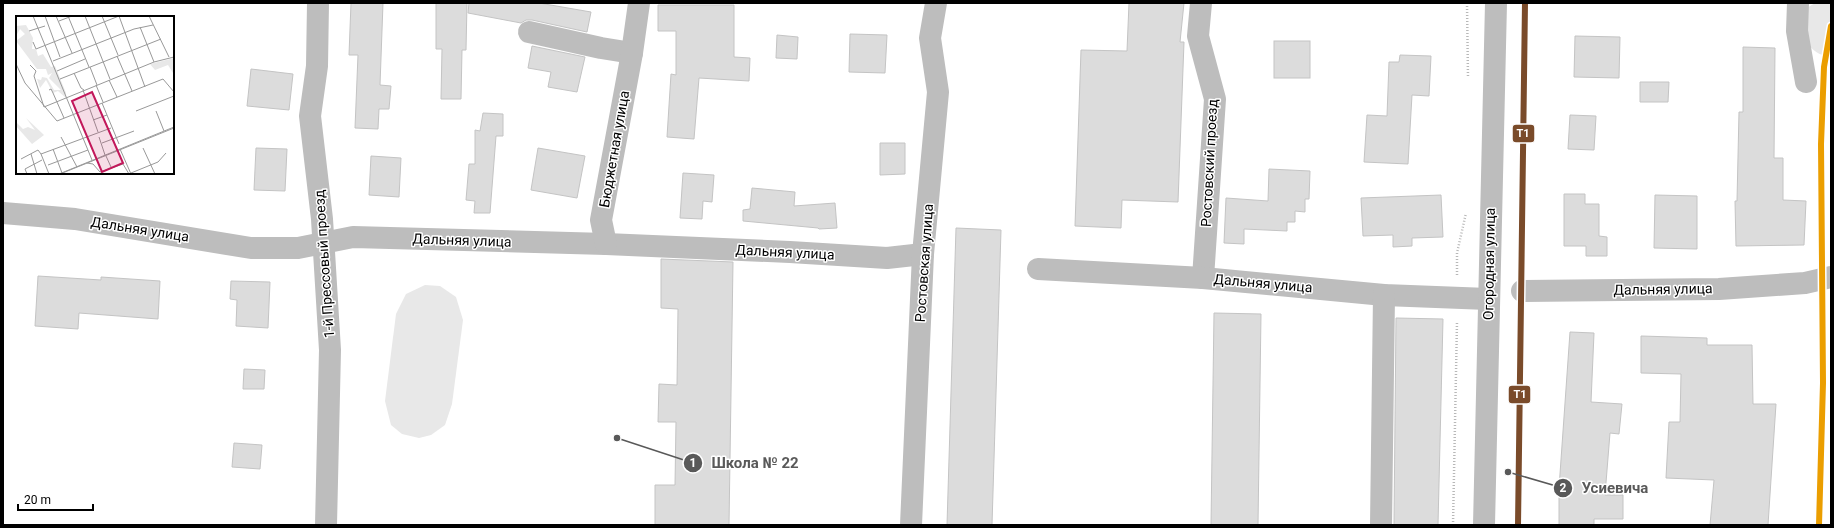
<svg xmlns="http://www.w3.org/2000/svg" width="1834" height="528" font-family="Roboto,sans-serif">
	<rect width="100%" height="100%" fill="#fff"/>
	<g fill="#e8e8e8">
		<path d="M 1815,3 L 1831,3 L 1831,56 C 1809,57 1802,33 1794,16 Z"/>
		<polygon points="425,285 440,286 456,297 463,320 452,404 445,425 431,435 419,438 402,434 391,425 385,401 396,314 406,294"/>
	</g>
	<g fill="#dcdcdc" stroke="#c4c4c4">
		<polygon points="351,3 383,3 380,85 391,86 389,109 379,109 378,129 355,128 358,55 349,55"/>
		<polygon points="436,3 467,3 466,50 462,50 461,99 441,99 442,49 436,49"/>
		<polygon points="469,3 539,3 591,12 587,32 532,20 526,20 521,23 468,13"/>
		<polygon points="1129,3 1184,3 1180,42 1184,42 1178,202 1122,200 1121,228 1075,226 1081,50 1127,51"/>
		<polygon points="658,5 734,5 734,57 750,58 749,81 699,78 694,139 667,137 671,74 676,75 676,31 658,31"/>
		<polygon points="850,34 887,35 885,73 849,72"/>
		<polygon points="777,35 798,37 797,59 776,58"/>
		<polygon points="1575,36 1620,37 1619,78 1574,77"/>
		<rect x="1274" y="41" width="36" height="37"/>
		<polygon points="532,46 585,57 577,92 548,87 551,72 528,68"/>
		<polygon points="1743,47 1775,48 1774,158 1783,158 1783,200 1806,201 1804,245 1736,246 1735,201 1737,201 1739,112 1743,112"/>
		<polygon points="1400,55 1431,56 1429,96 1412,95 1408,164 1364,162 1367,115 1387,116 1389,62 1399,62"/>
		<polygon points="251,69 293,74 289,110 247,106"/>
		<polygon points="1640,82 1669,82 1668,102 1640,102"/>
		<polygon points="483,113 503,114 503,136 496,136 490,213 474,213 475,201 466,200 469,164 475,164 475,130 480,131"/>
		<polygon points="1570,115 1596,116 1594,150 1568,149"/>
		<polygon points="880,143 905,143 905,174 880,175"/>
		<polygon points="256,148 287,149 285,191 254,190"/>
		<polygon points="538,148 585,156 577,198 531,190"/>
		<polygon points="371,156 401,158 399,197 369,195"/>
		<polygon points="1269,169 1310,171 1309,199 1305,199 1305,212 1295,211 1295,222 1287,222 1287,231 1244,229 1244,244 1224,243 1226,198 1268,201"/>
		<polygon points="683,173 714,175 712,202 703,201 702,219 680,218"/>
		<polygon points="752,188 795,192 794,206 835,203 837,228 819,229 818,228 743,221 743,210 750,209"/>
		<polygon points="1564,194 1585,194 1585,204 1599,204 1599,236 1607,237 1607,256 1586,256 1586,246 1564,246"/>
		<polygon points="1441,195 1443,237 1412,238 1412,246 1393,247 1393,235 1363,236 1361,198"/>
		<polygon points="1655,195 1697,196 1697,249 1654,248"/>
		<polygon points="956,228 1001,230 992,525 947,525"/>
		<polygon points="661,259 733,262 729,525 655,525 655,485 675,485 676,422 658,422 659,384 677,385 678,309 661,308"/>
		<polygon points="38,276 101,280 101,277 160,281 158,319 79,313 78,329 35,326"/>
		<polygon points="231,281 270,282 268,328 236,326 237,300 230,299"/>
		<polygon points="1214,313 1261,314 1258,525 1211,525"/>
		<polygon points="1396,318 1443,319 1438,525 1394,525"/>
		<polygon points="1570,332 1594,333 1591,402 1622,404 1619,434 1610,433 1605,495 1623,495 1623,519 1594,519 1594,525 1559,525 1559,488"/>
		<polygon points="1641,336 1707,338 1707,345 1752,345 1753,404 1776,404 1768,525 1710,525 1714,480 1666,478 1669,422 1680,422 1681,374 1641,373"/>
		<polygon points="244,369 265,370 264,389 243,389"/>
		<polygon points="234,443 262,445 260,469 232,467"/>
	</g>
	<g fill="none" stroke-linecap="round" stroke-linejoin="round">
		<g stroke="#b8b8b8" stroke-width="2.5" stroke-dasharray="1 2" stroke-linecap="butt">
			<polyline points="1467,3 1468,78"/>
			<polyline points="1457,275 1457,253 1466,213"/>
			<polyline points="1453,525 1457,322"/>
		</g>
		<g stroke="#bdbdbd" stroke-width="22">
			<polyline points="318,3 317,66 310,116 322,219 330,350 326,525"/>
			<polyline points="1201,3 1198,36 1215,99 1203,278"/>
			<polyline points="1798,3 1797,31 1806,82"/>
			<polyline points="529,32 601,48 632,53"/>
			<polyline points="3,213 75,219 251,248 298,248 353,237 606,244 790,252 887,258 923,254"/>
			<polyline points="606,244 601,220 632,53 639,3"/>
			<polyline points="1038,269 1203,278 1384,295 1488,299"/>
			<polyline points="1522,291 1719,289 1805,283 1831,277"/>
			<polyline points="911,525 923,254 938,92 930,38 936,3"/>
			<polyline points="1381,525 1384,295"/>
			<polyline points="1484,525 1496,3"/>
		</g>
		<g stroke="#fff" stroke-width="9">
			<polyline id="tram-1" points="1518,525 1525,3"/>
		</g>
		<g stroke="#fff" stroke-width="9">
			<polyline id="tram-2" points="1819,525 1823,383 1821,144 1824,67 1831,26"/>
		</g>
		<use href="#tram-1" stroke="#7a4b2a" stroke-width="6"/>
		<use href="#tram-2" stroke="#eb9e00" stroke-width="6"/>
	</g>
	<g text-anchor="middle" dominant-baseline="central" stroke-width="3" stroke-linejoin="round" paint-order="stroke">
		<g font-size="14" fill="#000" stroke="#fff">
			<text transform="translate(614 149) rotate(-80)">Бюджетная улица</text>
			<text transform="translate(1209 163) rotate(-87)">Ростовский проезд</text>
			<text transform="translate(140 229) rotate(9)">Дальняя улица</text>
			<text transform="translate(462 240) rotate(2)">Дальняя улица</text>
			<text transform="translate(785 252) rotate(3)">Дальняя улица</text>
			<text transform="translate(924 263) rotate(-86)">Ростовская улица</text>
			<text transform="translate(324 264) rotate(-94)">1-й Прессовый проезд</text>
			<text transform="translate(1489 264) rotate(-89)">Огородная улица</text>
			<text transform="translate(1263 283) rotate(5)">Дальняя улица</text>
			<text transform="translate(1663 289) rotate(-1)">Дальняя улица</text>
		</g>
	</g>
	<g transform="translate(16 16)">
		<rect width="158" height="158" fill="#fff"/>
		<path d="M 10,9 L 17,22 L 16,33 L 20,33 L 22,40 L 27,38 L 35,51 L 39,50 L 50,77 L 50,82 L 42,75 L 37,77 L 30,64 L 24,72 L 21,63 L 25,64 L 26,61 L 31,62 L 38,74 L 45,74 L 33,62 L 36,57 L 32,59 L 30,53 L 21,53 L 0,25 L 9,18 L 4,13 L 0,20 L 0,10 ZM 158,42 L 157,57 L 152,49 L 139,54 L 134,48 ZM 10,102 L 28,119 L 16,128 L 0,110 L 0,106 L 7,113 L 12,111 L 19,114 Z" fill="#e8e8e8"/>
		<path fill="none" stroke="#999" stroke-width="1" d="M 17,0 L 76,144M 29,0 L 44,41M 40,0 L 56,37M 52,0 L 73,51M 69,0 L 94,63M 86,0 L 102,39M 103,0 L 129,71M 133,0 L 153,41M 43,5 L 56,0M 124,11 L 138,46M 13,15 L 29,10M 17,26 L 20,33 L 103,0M 101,40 L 116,75M 37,45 L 118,13 L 137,9M 0,48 L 9,67 L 41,105 L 147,63 L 158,76M 14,49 L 20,55 L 18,60 L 28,91M 74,51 L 81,69M 41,55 L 69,43M 58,57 L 65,72 L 68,74M 44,63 L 145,23M 93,64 L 101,81M 80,69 L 87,86M 33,74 L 35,73 L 37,77 L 48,102M 67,74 L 82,116M 86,87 L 103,128M 28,91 L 138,46 L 158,41M 120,95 L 158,80M 140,95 L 148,115M 77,104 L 91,99M 45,121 L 61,151M 83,121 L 89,139M 86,127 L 118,115M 127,132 L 139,158M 37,133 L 46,157M 104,133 L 115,158M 15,138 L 21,158M 25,138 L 33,158M 90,140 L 95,151M 5,143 L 22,134 L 25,138 L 95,112M 71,147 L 77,148 L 84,156 L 107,148 L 113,158M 32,149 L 72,134M 115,157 L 142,146 L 150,137M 11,158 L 9,153 L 26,144M 43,158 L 158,111M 44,158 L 158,112"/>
		<path fill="#c2185b" fill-opacity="0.15" stroke="#c2185b" stroke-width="2" d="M 76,76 L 107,147 L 86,156 L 56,85 Z"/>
		<rect width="158" height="158" fill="none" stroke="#000" stroke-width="2"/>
	</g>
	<path fill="none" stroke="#595959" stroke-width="1.5" d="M617 438L693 463M1508 472L1563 488"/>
	<g fill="#595959" stroke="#fff" stroke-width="1.5">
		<circle cx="617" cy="438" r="4"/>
		<circle cx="1508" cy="472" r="4"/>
		<circle cx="693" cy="463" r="10"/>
		<circle cx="1563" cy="488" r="10"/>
	</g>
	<g font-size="12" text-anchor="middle" font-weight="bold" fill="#fff">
		<text x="693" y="467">1</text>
		<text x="1563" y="492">2</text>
	</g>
	<g font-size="15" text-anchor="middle" font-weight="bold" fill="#595959" stroke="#fff" stroke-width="3" stroke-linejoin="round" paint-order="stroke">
		<text x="755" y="468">Школа № 22</text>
		<text x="1615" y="493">Усиевича</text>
	</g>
	<g stroke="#fff" stroke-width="1.5">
		<rect x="1512" y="124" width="23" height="19" rx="4" fill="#7a4b2a"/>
		<rect x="1508" y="385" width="23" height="19" rx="4" fill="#7a4b2a"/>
	</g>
	<g font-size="11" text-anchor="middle" font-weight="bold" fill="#fff">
		<text x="1523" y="137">T1</text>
		<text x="1520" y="398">T1</text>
	</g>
	<rect width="1834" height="528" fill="none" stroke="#000000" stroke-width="8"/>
	<path d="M18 504v6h75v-6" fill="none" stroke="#000000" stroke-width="2"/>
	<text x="24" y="504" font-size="12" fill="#000000" stroke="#ffffff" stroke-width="3" paint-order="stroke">20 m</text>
</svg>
